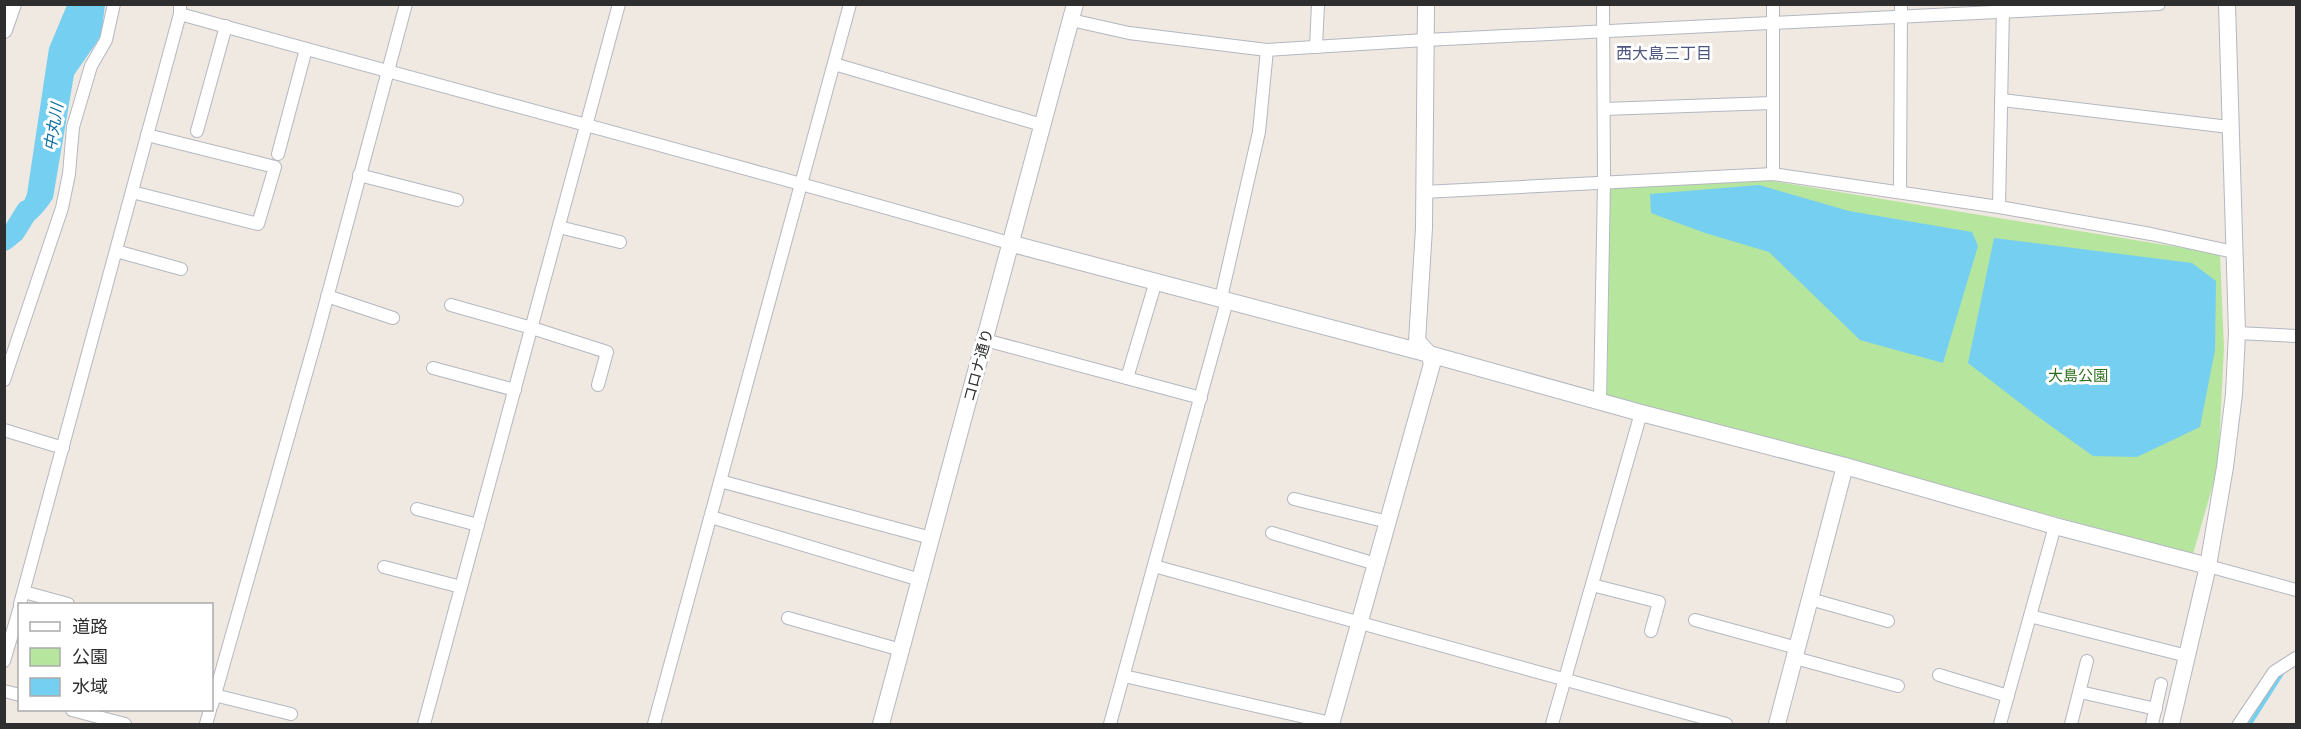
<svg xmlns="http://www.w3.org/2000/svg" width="2301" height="729" font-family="Inter,'Noto Sans JP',sans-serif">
	<rect width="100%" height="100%" fill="#efe9e1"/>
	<polygon fill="#b6e59e" points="1766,180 2220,254 2224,348 2218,467 2193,554 1607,395 1610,188"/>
	<g fill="#75cff0">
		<path d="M 67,5 L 105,5 L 101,36 L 74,75 L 53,198 C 41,217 30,226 9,236 L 27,194 L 49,48 Z"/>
		<polygon points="1759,185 1849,211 1972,232 1978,246 1943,363 1860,340 1769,252 1705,233 1651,213 1650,194"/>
		<polygon points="1994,238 2192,263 2216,281 2215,350 2200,427 2137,457 2093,456 2037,416 1968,363"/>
	</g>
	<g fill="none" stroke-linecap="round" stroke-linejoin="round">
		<polyline stroke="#75cff0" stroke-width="4" points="2250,724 2283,672"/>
		<polyline stroke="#75cff0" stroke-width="22" points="4,240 14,232 27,211"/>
		<g stroke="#b4b7c1" stroke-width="14">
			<g id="street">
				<path d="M 180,14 C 456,91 734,163 1009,243"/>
				<polyline points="1071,20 1129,33 1267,50 1425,40 2159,4"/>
				<polyline points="1316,47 1318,4"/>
				<polyline points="834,64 1042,125"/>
				<polyline points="2002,100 2229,127"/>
				<polyline points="1604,109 1772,103"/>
				<polyline points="197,131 226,26"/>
				<polyline points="278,154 306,49"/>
				<polyline points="1773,174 1773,4"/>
				<polyline points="359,175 457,200"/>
				<polyline points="132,192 258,224 275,167 147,135"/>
				<polyline points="1424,192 1773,174 1999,207 2151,234 2234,252"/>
				<polyline points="1900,192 1901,4"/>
				<polyline points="1999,207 2003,7"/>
				<polyline points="559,227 620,242"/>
				<polyline points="116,251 181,269"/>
				<polyline points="327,296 393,318"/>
				<polyline points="1221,298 1259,132 1267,50"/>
				<polyline points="451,305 532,328 607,352 598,385"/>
				<polyline points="2237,333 2296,336"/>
				<polyline points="985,340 1201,398"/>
				<polyline points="433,368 515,390"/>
				<polyline points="1127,378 1156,281"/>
				<polyline points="4,380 62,208 69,174 73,127 91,66 106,40 114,4"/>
				<polyline points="1600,402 1604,182 1603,4"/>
				<polyline points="4,430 63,448"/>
				<polyline points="720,481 931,538"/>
				<polyline points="1294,499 1388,522"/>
				<polyline points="417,509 478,525"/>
				<polyline points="711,517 920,580"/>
				<polyline points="1272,533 1376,564"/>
				<polyline points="1154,566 1726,724"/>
				<polyline points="2208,566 2296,590"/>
				<polyline points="384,567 461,587"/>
				<polyline points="1592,585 1659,602 1651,631"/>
				<polyline points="24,592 68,604"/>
				<polyline points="1810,599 1888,621"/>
				<polyline points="20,604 180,14 180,4"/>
				<polyline points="2030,616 2187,656"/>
				<polyline points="788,618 901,650"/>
				<polyline points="1695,620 1797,648"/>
				<polyline points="1795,658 1898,686"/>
				<polyline points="4,661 20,607"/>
				<polyline points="1939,675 2008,696"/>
				<polyline points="1124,676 1331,723"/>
				<polyline points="4,691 20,695"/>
				<polyline points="2080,692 2156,709"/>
				<polyline points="214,695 291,714"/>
				<polyline points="212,705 317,335 406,4"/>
				<polyline points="72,710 125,724"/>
				<polyline points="206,724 210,710"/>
				<polyline points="424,724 619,4"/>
				<polyline points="654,724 850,4"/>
				<polyline points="1110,724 1227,301"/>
				<polyline points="1552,724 1641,413"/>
				<polyline points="2000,724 2055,526"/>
				<polyline points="2071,724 2087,661"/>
				<polyline points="2152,724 2161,684"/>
				<polyline points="2239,724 2274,672 2296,658"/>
			</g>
		</g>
		<g stroke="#b4b7c1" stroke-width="18">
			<g id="secondary">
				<polyline points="4,30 13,4"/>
				<polyline points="1009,243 1429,354 1641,413 1845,466 2055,526 2208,566"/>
				<polyline points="881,724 1075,4"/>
				<polyline points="1331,724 1432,364 1429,354 1417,341 1424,228 1426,4"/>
				<polyline points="1777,724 1845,466"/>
				<polyline points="2171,724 2208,566 2225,467 2234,394 2237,333 2227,4"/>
			</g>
		</g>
		<use href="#street" stroke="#fff" stroke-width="12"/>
		<use href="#secondary" stroke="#fff" stroke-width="16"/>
	</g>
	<g text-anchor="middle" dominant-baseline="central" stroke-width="6" stroke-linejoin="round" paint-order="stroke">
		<g font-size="15" fill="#2e2e2e" stroke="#fff">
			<text transform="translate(978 365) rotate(-75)">コロナ通り</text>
		</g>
		<g font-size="15" fill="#2c6e1b" stroke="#fff">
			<text x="2078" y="375">大島公園</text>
		</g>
		<g font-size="16" fill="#4d5680" stroke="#fff">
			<text x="1664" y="53">西大島三丁目</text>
		</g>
		<g font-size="16" font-style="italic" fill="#0d6fa3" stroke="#fff">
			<text transform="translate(53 127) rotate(-81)">中丸川</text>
		</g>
	</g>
	<rect width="2301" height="729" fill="none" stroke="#2e2e2e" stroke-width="12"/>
	<rect x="18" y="603" width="195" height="108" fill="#ffffff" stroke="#ababab" stroke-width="1.5"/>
	<rect x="30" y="622" width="30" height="9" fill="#ffffff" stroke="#ababab" stroke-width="1.5"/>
	<text x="72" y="633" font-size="18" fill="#2e2e2e">道路</text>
	<rect x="30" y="648" width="30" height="18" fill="#b6e59e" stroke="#ababab" stroke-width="1.5"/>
	<text x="72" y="663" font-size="18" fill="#2e2e2e">公園</text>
	<rect x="30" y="678" width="30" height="18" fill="#75cff0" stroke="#ababab" stroke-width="1.5"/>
	<text x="72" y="693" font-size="18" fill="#2e2e2e">水域</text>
</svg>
